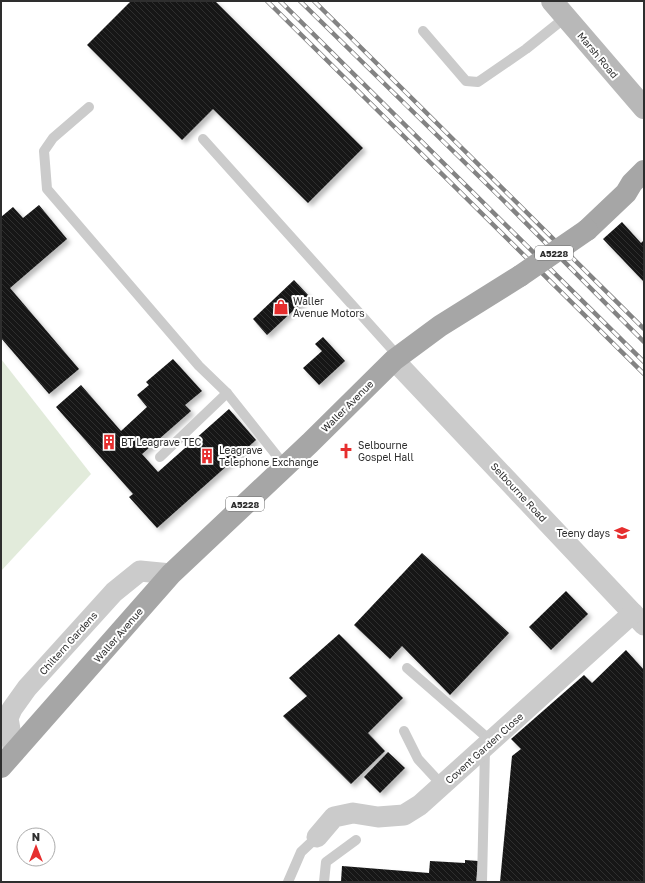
<svg xmlns="http://www.w3.org/2000/svg" width="645" height="883" font-family="'Golos Text',sans-serif">
	<defs>
		<pattern id="building-back-hatch" width="6" height="6" patternUnits="userSpaceOnUse"><rect width="6" height="6" fill="#151515"/><path d="M-1 5l2 2M0 0l6 6M5-1l2 2" fill="none" stroke="#2f2f2f"/></pattern>
		<filter id="shadow"><feDropShadow dx="3.5" dy="3.5" stdDeviation="2" flood-color="#0004"/></filter>
	</defs>
	<rect width="100%" height="100%" fill="#fff"/>
	<polygon fill="#e2ebdb" points="1,359 91,474 1,571"/>
	<g fill="url(#building-back-hatch)" filter="url(#shadow)">
		<polygon points="131,1 215,1 363,148 308,203 213,109 182,140 87,45"/>
		<polygon points="39,205 67,239 10,288 79,369 49,394 1,338 1,217 13,207 23,218"/>
		<polygon points="622,222 641,243 644,240 644,282 603,239"/>
		<polygon points="294,280 309,296 267,335 253,319"/>
		<polygon points="323,337 345,361 319,385 303,368 322,351 315,344"/>
		<polygon points="173,359 202,391 185,405 191,411 142,454 158,472 229,409 256,440 157,528 129,497 133,494 56,407 81,385 121,431 147,407 137,395 149,385 146,382"/>
		<polygon points="422,553 509,633 450,695 402,646 390,659 354,625"/>
		<polygon points="566,591 588,614 551,650 529,627"/>
		<polygon points="339,634 403,698 368,733 385,751 351,784 283,716 307,696 289,678"/>
		<polygon points="626,650 644,670 643,882 500,882 512,756 521,749 511,739 584,675 592,683"/>
		<polygon points="388,752 405,768 380,793 364,777"/>
		<polygon points="465,860 478,861 476,882 341,882 342,866 429,873 430,861 465,863"/>
	</g>
	<g fill="none" stroke-linecap="round" stroke-linejoin="round">
		<g stroke="#cbcbcb" stroke-width="10">
			<polyline points="423,31 466,81 478,82 526,49 566,17"/>
			<polyline points="89,107 53,138 44,151 47,189 199,366 227,393 285,466"/>
			<polyline points="203,139 398,356"/>
			<polyline points="160,457 227,393"/>
			<polyline points="407,668 491,741"/>
			<polyline points="404,731 418,759 442,785"/>
			<polyline points="288,882 301,852 317,837"/>
			<polyline points="324,882 326,862 356,840"/>
			<polyline points="482,882 485,749"/>
		</g>
		<g stroke="#cbcbcb" stroke-width="21">
			<polyline points="394,360 644,625"/>
			<polyline points="14,753 8,718 12,709 27,688 114,592 140,571 171,574"/>
			<polyline points="317,837 334,817 353,813 378,817 404,815 420,805 633,613"/>
		</g>
		<polyline stroke="#b8b8b8" stroke-width="22" points="552,1 644,108"/>
		<g stroke="#a6a6a6" stroke-width="22">
			<polyline points="587,230 626,193 632,183 644,171"/>
			<polyline points="1,767 171,574 310,443 394,360 440,326 520,276"/>
		</g>
		<g stroke="#838383" stroke-width="4.5">
			<g id="rail">
				<polyline points="267,1 644,374"/>
				<polyline points="280,1 644,362"/>
				<polyline points="300,1 503,200 644,342"/>
				<polyline points="314,1 644,329"/>
			</g>
		</g>
		<use href="#rail" stroke="#fff" stroke-width="3" stroke-dasharray="9" stroke-linecap="butt"/>
		<polyline stroke="#a6a6a6" stroke-width="22" points="520,276 587,230"/>
	</g>
	<defs>
		<g id="shop-bare" transform="scale(1.2)"><path d="M-5-2.5h2.3a2.7 3.5 0 0 1 5.4 0H5L5.5 6h-11ZM-1.5-2.5h3a1.5 2.3 0 0 0-3 0Z" fill="#e62e2e" stroke="#fff" stroke-width="2.5" paint-order="stroke"/></g>
		<g id="building-bare" transform="scale(1.2)"><path d="M-4-6H4V6H1V3H-1V6H-4ZM-2.5-4.3h1.7v1.8h-1.7ZM.8-4.3h1.7v1.8H.8ZM-2.5-1h1.7V.8h-1.7ZM.8-1h1.7V.8H.8Z" fill="#e62e2e" stroke="#fff" stroke-width="2.5" paint-order="stroke"/></g>
		<g id="church-bare" transform="scale(1.2)"><path d="M-1.2-6h2.4v3.5h3.3v2.4h-3.3V6h-2.4V-.1h-3.3v-2.4h3.3Z" fill="#e62e2e" stroke="#fff" stroke-width="2.5" paint-order="stroke"/></g>
		<g id="school-bare" transform="scale(1.2)"><path d="M0-5L7-2L0 1L-7-2ZM-4 1L0 2.5L4 1V4Q0 6-4 4Z" fill="#e62e2e" stroke="#fff" stroke-width="2.5" paint-order="stroke"/></g>
	</defs>
	<g fill-rule="evenodd">
		<use href="#shop-bare" x="281" y="307"/>
		<use href="#building-bare" x="109" y="442"/>
		<use href="#church-bare" x="346" y="451"/>
		<use href="#building-bare" x="207" y="456"/>
		<use href="#school-bare" x="622" y="533"/>
	</g>
	<g text-anchor="middle" dominant-baseline="central" stroke-width="4" stroke-linejoin="round" paint-order="stroke">
		<g fill="#fff" stroke="#6d6d6d" stroke-width="1">
			<rect x="535" y="246" width="38" height="14" rx="3"/>
			<rect x="226" y="497" width="38" height="14" rx="3"/>
		</g>
		<g font-size="9" font-weight="bold" fill="#2e2e2e">
			<text x="554" y="253">A5228</text>
			<text x="245" y="504">A5228</text>
		</g>
		<g font-size="10" fill="#2e2e2e" stroke="#fff">
			<text transform="translate(598 55) rotate(50)">Marsh Road</text>
			<text transform="translate(347 406) rotate(-45)">Waller Avenue</text>
			<text transform="translate(519 492) rotate(47)">Selbourne Road</text>
			<text transform="translate(118 635) rotate(-49)">Waller Avenue</text>
			<text transform="translate(68 643) rotate(-48)">Chiltern Gardens</text>
			<text transform="translate(484 748) rotate(-42)">Covent Garden Close</text>
		</g>
		<g font-size="10" fill="#2e2e2e" stroke="#fff" text-anchor="start">
			<text x="293" y="301">Waller<tspan x="293" dy="12">Avenue Motors</tspan></text>
			<text x="121" y="442">BT Leagrave TEC</text>
			<text x="358" y="445">Selbourne<tspan x="358" dy="12">Gospel Hall</tspan></text>
			<text x="219" y="450">Leagrave<tspan x="219" dy="12">Telephone Exchange</tspan></text>
			<text x="610" y="533" text-anchor="end">Teeny days</text>
		</g>
	</g>
	<rect width="645" height="883" fill="none" stroke="#2e2e2e" stroke-width="4"/>
	<g transform="translate(36 847)"><circle r="19" fill="#ffffff" stroke="#ababab"/>
	<path d="M0-3L7 15L0 10L-7 15Z" fill="#e62e2e"/>
	<text y="-6" font-size="11" font-weight="bold" text-anchor="middle" fill="#2e2e2e">N</text>
	</g>
</svg>
